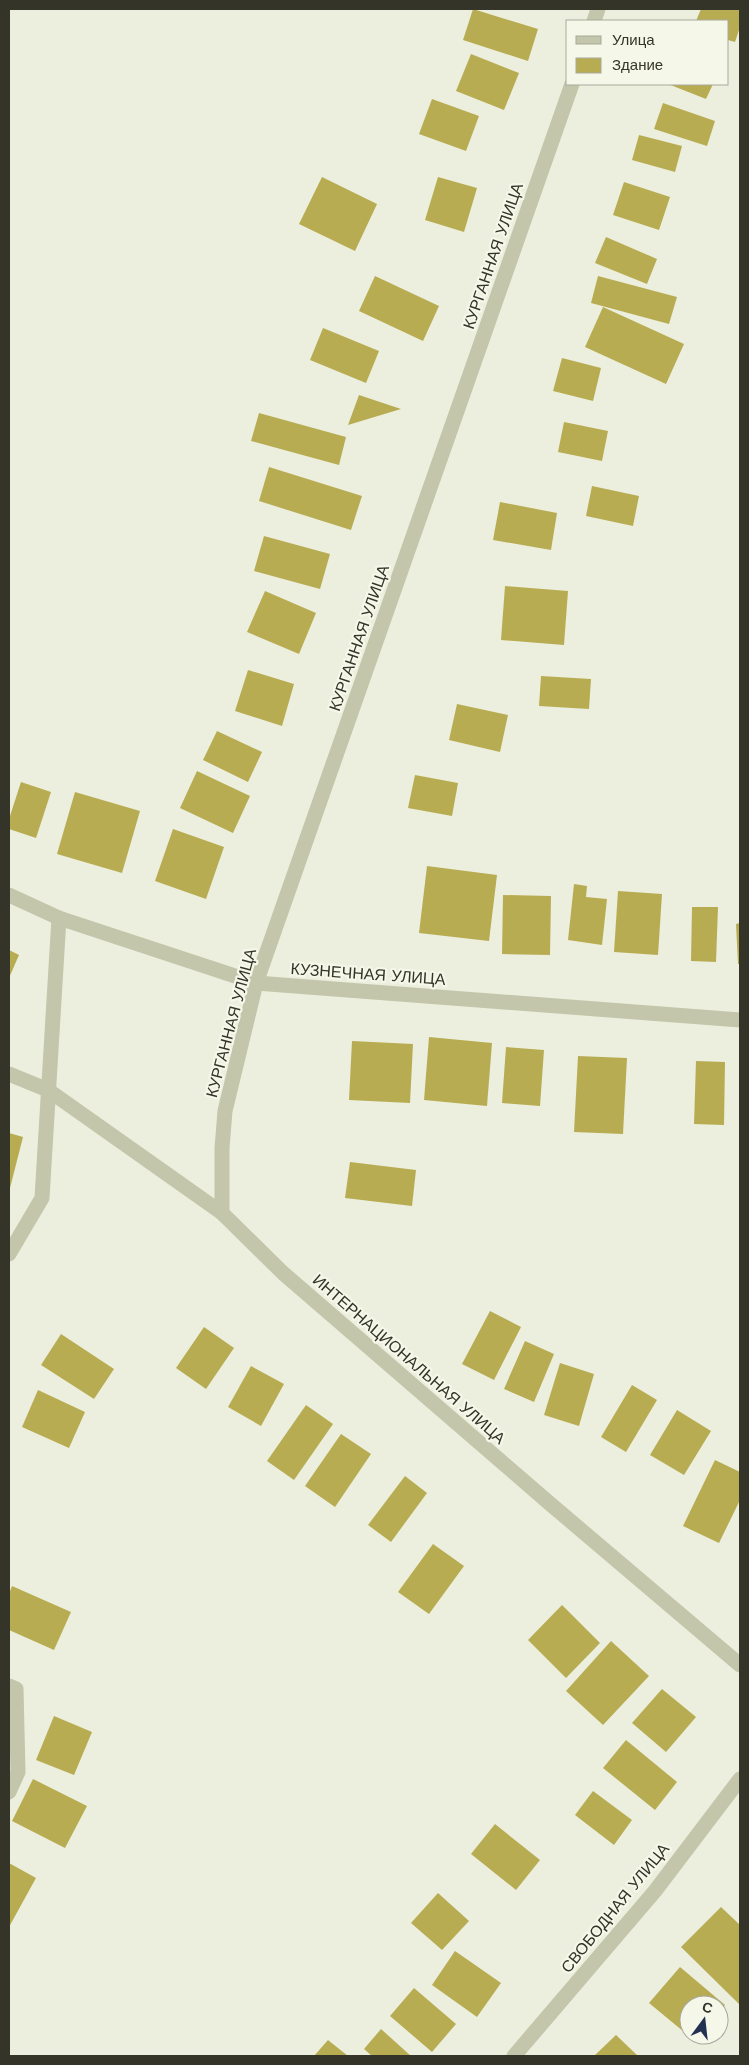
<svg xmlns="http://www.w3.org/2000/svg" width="749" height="2065" font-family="'Work Sans',sans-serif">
	<rect width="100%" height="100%" fill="#ecefdd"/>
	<g fill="#b8ac52">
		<polygon points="473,9 538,29 528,61 463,40"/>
		<polygon points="701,9 740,9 740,27 735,42 728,40 728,21 696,21"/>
		<polygon points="471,54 519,73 504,110 456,91"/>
		<polygon points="668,84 713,84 706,99"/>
		<polygon points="432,99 479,116 466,151 419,134"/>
		<polygon points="663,103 715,121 707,146 654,129"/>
		<polygon points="639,135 682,146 675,172 632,160"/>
		<polygon points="322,177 377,204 355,251 299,224"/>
		<polygon points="438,177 477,188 464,232 425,220"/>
		<polygon points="624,182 670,197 659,230 613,215"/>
		<polygon points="606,237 657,259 647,284 595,263"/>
		<polygon points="375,276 439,306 423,341 359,311"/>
		<polygon points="598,276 677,297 669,324 591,303"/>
		<polygon points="603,307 684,344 666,384 585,347"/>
		<polygon points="323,328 379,351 366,383 310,360"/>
		<polygon points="562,358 601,368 593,401 553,391"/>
		<polygon points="359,395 401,409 348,425"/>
		<polygon points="259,413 346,437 339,465 251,441"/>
		<polygon points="564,422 608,431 602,461 558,452"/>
		<polygon points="269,467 362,496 351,530 259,501"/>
		<polygon points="592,486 639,496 633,526 586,516"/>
		<polygon points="500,502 557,513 551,550 493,540"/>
		<polygon points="264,536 330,554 320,589 254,571"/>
		<polygon points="505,586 568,591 564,645 501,640"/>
		<polygon points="265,591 316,613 299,654 247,632"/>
		<polygon points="248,670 294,684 282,726 235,711"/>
		<polygon points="541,676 591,679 589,709 539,706"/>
		<polygon points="457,704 508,715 500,752 449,740"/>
		<polygon points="217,731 262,752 248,782 203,760"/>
		<polygon points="197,771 250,796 233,833 180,808"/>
		<polygon points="415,775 458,783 452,816 408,808"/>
		<polygon points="21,782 51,792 36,838 9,829 9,819"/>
		<polygon points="75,792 140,811 122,873 57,854"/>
		<polygon points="173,829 224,847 206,899 155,881"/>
		<polygon points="427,866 497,875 489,941 419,933"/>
		<polygon points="574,884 587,886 586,897 607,899 602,945 568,940"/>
		<polygon points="618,891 662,894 658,955 614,952"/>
		<polygon points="503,895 551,896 550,955 502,954"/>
		<polygon points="692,907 718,907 716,962 691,961"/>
		<polygon points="740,923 740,964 738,964 736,924"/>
		<polygon points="9,950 19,955 9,978"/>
		<polygon points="429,1037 492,1043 487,1106 424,1100"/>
		<polygon points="352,1041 413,1044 410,1103 349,1100"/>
		<polygon points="506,1047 544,1050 540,1106 502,1103"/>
		<polygon points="578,1056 627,1058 623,1134 574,1132"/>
		<polygon points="696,1061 725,1062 724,1125 694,1124"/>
		<polygon points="9,1133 23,1137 9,1192"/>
		<polygon points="350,1162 416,1170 412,1206 345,1198"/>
		<polygon points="490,1311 521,1327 494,1380 462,1364"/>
		<polygon points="204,1327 234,1348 206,1389 176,1368"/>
		<polygon points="61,1334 114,1369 94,1399 41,1365"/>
		<polygon points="525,1341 554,1354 534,1402 504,1389"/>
		<polygon points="560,1363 594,1374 579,1426 544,1415"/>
		<polygon points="251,1366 284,1384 261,1426 228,1407"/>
		<polygon points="632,1385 657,1400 626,1452 601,1437"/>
		<polygon points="38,1390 85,1412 69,1448 22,1427"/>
		<polygon points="306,1405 333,1424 294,1480 267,1461"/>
		<polygon points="677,1410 711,1431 684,1475 650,1455"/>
		<polygon points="341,1434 371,1454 335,1507 305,1486"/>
		<polygon points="715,1460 740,1472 740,1500 719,1543 683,1526"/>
		<polygon points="405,1476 427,1493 391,1542 368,1525"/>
		<polygon points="433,1544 464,1566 429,1614 398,1592"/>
		<polygon points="12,1586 71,1612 54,1650 9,1630 9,1594"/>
		<polygon points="562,1605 600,1643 566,1678 528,1640"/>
		<polygon points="611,1641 649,1676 603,1725 566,1691"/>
		<polygon points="662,1689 696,1717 666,1752 632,1723"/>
		<polygon points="54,1716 92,1732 74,1775 36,1760"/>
		<polygon points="626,1740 677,1782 655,1810 603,1768"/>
		<polygon points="33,1779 87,1806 65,1848 12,1821"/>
		<polygon points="593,1791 632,1820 614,1845 575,1815"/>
		<polygon points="495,1824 540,1860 516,1890 471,1854"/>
		<polygon points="9,1863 36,1878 9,1927"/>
		<polygon points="438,1893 469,1921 442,1950 411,1923"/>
		<polygon points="721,1907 740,1925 740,2005 681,1947"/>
		<polygon points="455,1951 501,1983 477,2017 432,1985"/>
		<polygon points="680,1967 725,2005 719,2012 719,2005 689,2005 689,2035 700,2035 695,2041 649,2003"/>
		<polygon points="414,1988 456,2024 432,2052 390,2016"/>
		<polygon points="381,2029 411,2056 372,2056 364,2049"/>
		<polygon points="616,2035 638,2056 594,2056"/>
		<polygon points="328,2040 348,2056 314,2056"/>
	</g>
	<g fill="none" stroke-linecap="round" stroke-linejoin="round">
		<g stroke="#c3c6aa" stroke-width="15">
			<polyline points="594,21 598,9"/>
			<polyline points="9,895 59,918 256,983 740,1020"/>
			<polyline points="9,1074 48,1090 222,1213 283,1273 548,1502 740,1665"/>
			<polyline points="222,1213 222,1148 225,1111 256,983 572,84"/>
			<polyline points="9,1254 42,1198 59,918"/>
			<polyline points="9,1686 16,1689 18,1772 9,1792"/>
			<polyline points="514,2056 655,1891 740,1779"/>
		</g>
	</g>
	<g text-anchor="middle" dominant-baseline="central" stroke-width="4.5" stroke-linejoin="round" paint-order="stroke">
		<g font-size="16" fill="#343429" stroke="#f5f7e9">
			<text transform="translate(493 256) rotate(-71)">КУРГАННАЯ УЛИЦА</text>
			<text transform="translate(359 638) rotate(-71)">КУРГАННАЯ УЛИЦА</text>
			<text transform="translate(368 974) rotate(4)">КУЗНЕЧНАЯ УЛИЦА</text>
			<text transform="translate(231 1023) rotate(-75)">КУРГАННАЯ УЛИЦА</text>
			<text transform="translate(409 1359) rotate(41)">ИНТЕРНАЦИОНАЛЬНАЯ УЛИЦА</text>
			<text transform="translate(615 1908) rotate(-51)">СВОБОДНАЯ УЛИЦА</text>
		</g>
	</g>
	<rect width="749" height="2065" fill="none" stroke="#343429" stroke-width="20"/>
	<rect x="566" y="20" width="162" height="65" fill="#f5f7e9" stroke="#a8a99c"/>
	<rect x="576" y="36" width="25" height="8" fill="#c3c6aa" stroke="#a8a99c"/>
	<text x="612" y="45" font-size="15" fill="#343429">Улица</text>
	<rect x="576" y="58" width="25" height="15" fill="#b8ac52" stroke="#a8a99c"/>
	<text x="612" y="70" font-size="15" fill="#343429">Здание</text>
	<g transform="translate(704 2020) rotate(15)"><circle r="24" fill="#f5f7e9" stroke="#a8a99c"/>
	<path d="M0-4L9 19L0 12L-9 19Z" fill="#233151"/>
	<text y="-8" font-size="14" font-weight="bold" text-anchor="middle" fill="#343429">С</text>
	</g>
</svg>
